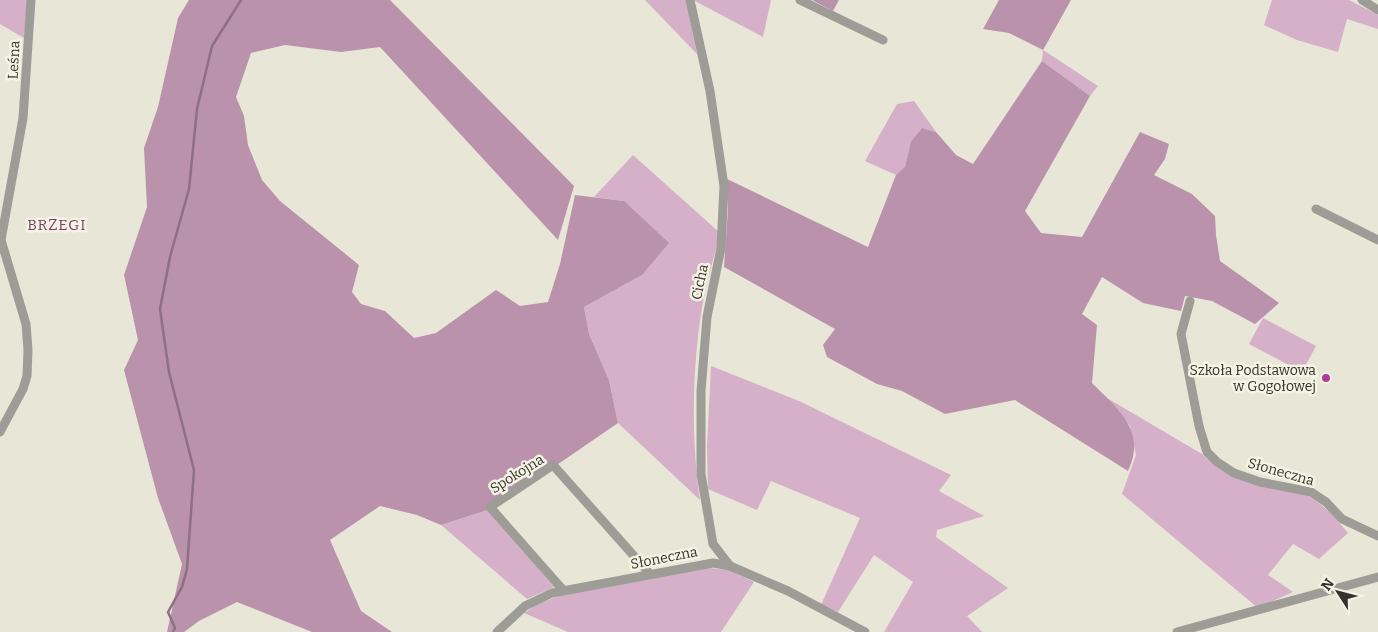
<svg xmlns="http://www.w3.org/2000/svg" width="1378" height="632" font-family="Bitter,serif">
	<rect width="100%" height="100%" fill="#e8e6d7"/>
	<g fill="#d5b0c8">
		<polygon points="0,0 27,0 24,38 0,24"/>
		<polygon points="645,0 686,0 697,54"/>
		<polygon points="695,0 771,0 763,37 695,1"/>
		<polygon points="1272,0 1349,0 1378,15 1378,29 1347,19 1338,52 1297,40 1264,25"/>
		<polygon points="1043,50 1098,86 1090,96 1042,61"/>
		<polygon points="914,101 936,132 922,128 911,141 905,168 896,175 865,161 897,104"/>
		<path d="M 633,155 L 720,233 C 714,258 706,283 702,308 C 692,367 691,441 700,500 L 618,423 L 609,380 L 589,334 L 584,307 L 642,275 L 624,201 L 594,197 Z"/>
		<polygon points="1263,318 1316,346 1302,372 1249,344"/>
		<polygon points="711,366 799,401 951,475 939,491 984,516 937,530 936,537 1008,588 967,616 982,632 884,632 913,582 874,555 838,612 821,605 860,518 771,481 757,510 708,489 707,446"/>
		<path d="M 1107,398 L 1202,454 C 1224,478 1251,483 1282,490 C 1290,492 1300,493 1308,496 C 1324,504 1337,520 1348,533 L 1319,559 L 1293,544 L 1268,575 L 1293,592 L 1258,608 L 1122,494 L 1136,455 L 1130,426 Z"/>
		<polygon points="488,510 554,587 527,599 441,525"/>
		<polygon points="709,568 729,570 754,582 721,632 568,632 524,613 538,604 559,596"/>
	</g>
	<g fill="#bb92ac">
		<polygon points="189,0 390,0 574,186 558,240 380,47 341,52 285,45 251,53 236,97 244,116 248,145 262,180 280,201 359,265 352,292 361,304 385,311 414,338 436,333 496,290 520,306 548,302 560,264 575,195 624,201 669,243 642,275 584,307 589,334 609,380 618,423 494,508 441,525 417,515 380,506 330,540 361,611 392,632 312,632 237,602 199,621 184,632 167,632 182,564 158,498 124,370 138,340 124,275 147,207 144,148 158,107 178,18"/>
		<polygon points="812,0 839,0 833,11"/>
		<polygon points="999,0 1071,0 1043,50 1009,33 983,29"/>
		<path d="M 1042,61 L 1090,96 L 1025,211 L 1041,233 L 1082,237 L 1140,132 L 1169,144 L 1165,159 L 1154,175 L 1192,194 L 1215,216 L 1216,235 L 1220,261 L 1279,303 L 1255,324 L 1212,301 L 1185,296 L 1181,311 L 1143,303 L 1102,277 L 1082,314 L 1097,325 L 1092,383 C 1118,409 1147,431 1128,471 L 1015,400 L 945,414 L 902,391 L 877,384 L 827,357 L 823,345 L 835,329 L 724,267 L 728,209 L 727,179 L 868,247 L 896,175 L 905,167 L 911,141 L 922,128 L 936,132 L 956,155 L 973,164 Z"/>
	</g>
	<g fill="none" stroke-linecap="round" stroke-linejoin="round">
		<polyline stroke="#8d7081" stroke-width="2.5" points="173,632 175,628 168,612 182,587 187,569 194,470 169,372 160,309 170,257 189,189 197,109 212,46 241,0"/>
		<g stroke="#9d9c96" stroke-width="9">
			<polyline points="690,0 710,91 724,186 721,248 707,317 701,391 701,474 713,544 730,566"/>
			<polyline points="800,0 883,40"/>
			<polyline points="1362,0 1378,10"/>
			<polyline points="1316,209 1378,240"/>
			<polyline points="1190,301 1181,334 1199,426 1207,452 1217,462 1234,473 1260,482 1311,492 1326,502 1342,519 1378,536"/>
			<polyline points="0,432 23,389 27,376 28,350 26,324 1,240 23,118 31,0"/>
			<polyline points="563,590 490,507 553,465 650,574"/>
			<polyline points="497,632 525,606 552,593 713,563 730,566 788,591 865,632"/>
			<polyline points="1177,632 1378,577"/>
		</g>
	</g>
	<circle fill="#b23c93" stroke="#f5f3e4" stroke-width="2" cx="1326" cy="378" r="5"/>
	<g text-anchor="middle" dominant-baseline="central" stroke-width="5" stroke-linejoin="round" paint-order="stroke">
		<g font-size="14" fill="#33322c" stroke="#f5f3e4">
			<text transform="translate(14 60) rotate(-87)">Leśna</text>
			<text transform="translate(700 282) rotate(-78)">Cicha</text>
			<text transform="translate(1281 472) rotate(16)">Słoneczna</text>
			<text transform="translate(517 474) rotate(-32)">Spokojna</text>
			<text transform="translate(664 558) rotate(-11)">Słoneczna</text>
		</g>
		<g font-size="14" fill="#33322c" stroke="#f5f3e4" text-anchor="end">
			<text x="1316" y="370">Szkoła Podstawowa<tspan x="1316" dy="16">w Gogołowej</tspan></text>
		</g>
		<g font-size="15" letter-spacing="1" fill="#783c66" stroke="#f5f3e4">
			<text x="57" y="225">BRZEGI</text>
		</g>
	</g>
	<g transform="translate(1338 592) rotate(306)" stroke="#f5f3e4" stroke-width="4" paint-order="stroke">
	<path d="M0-4L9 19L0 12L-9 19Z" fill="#33322c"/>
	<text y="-8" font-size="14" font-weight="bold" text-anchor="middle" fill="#33322c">N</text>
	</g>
</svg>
